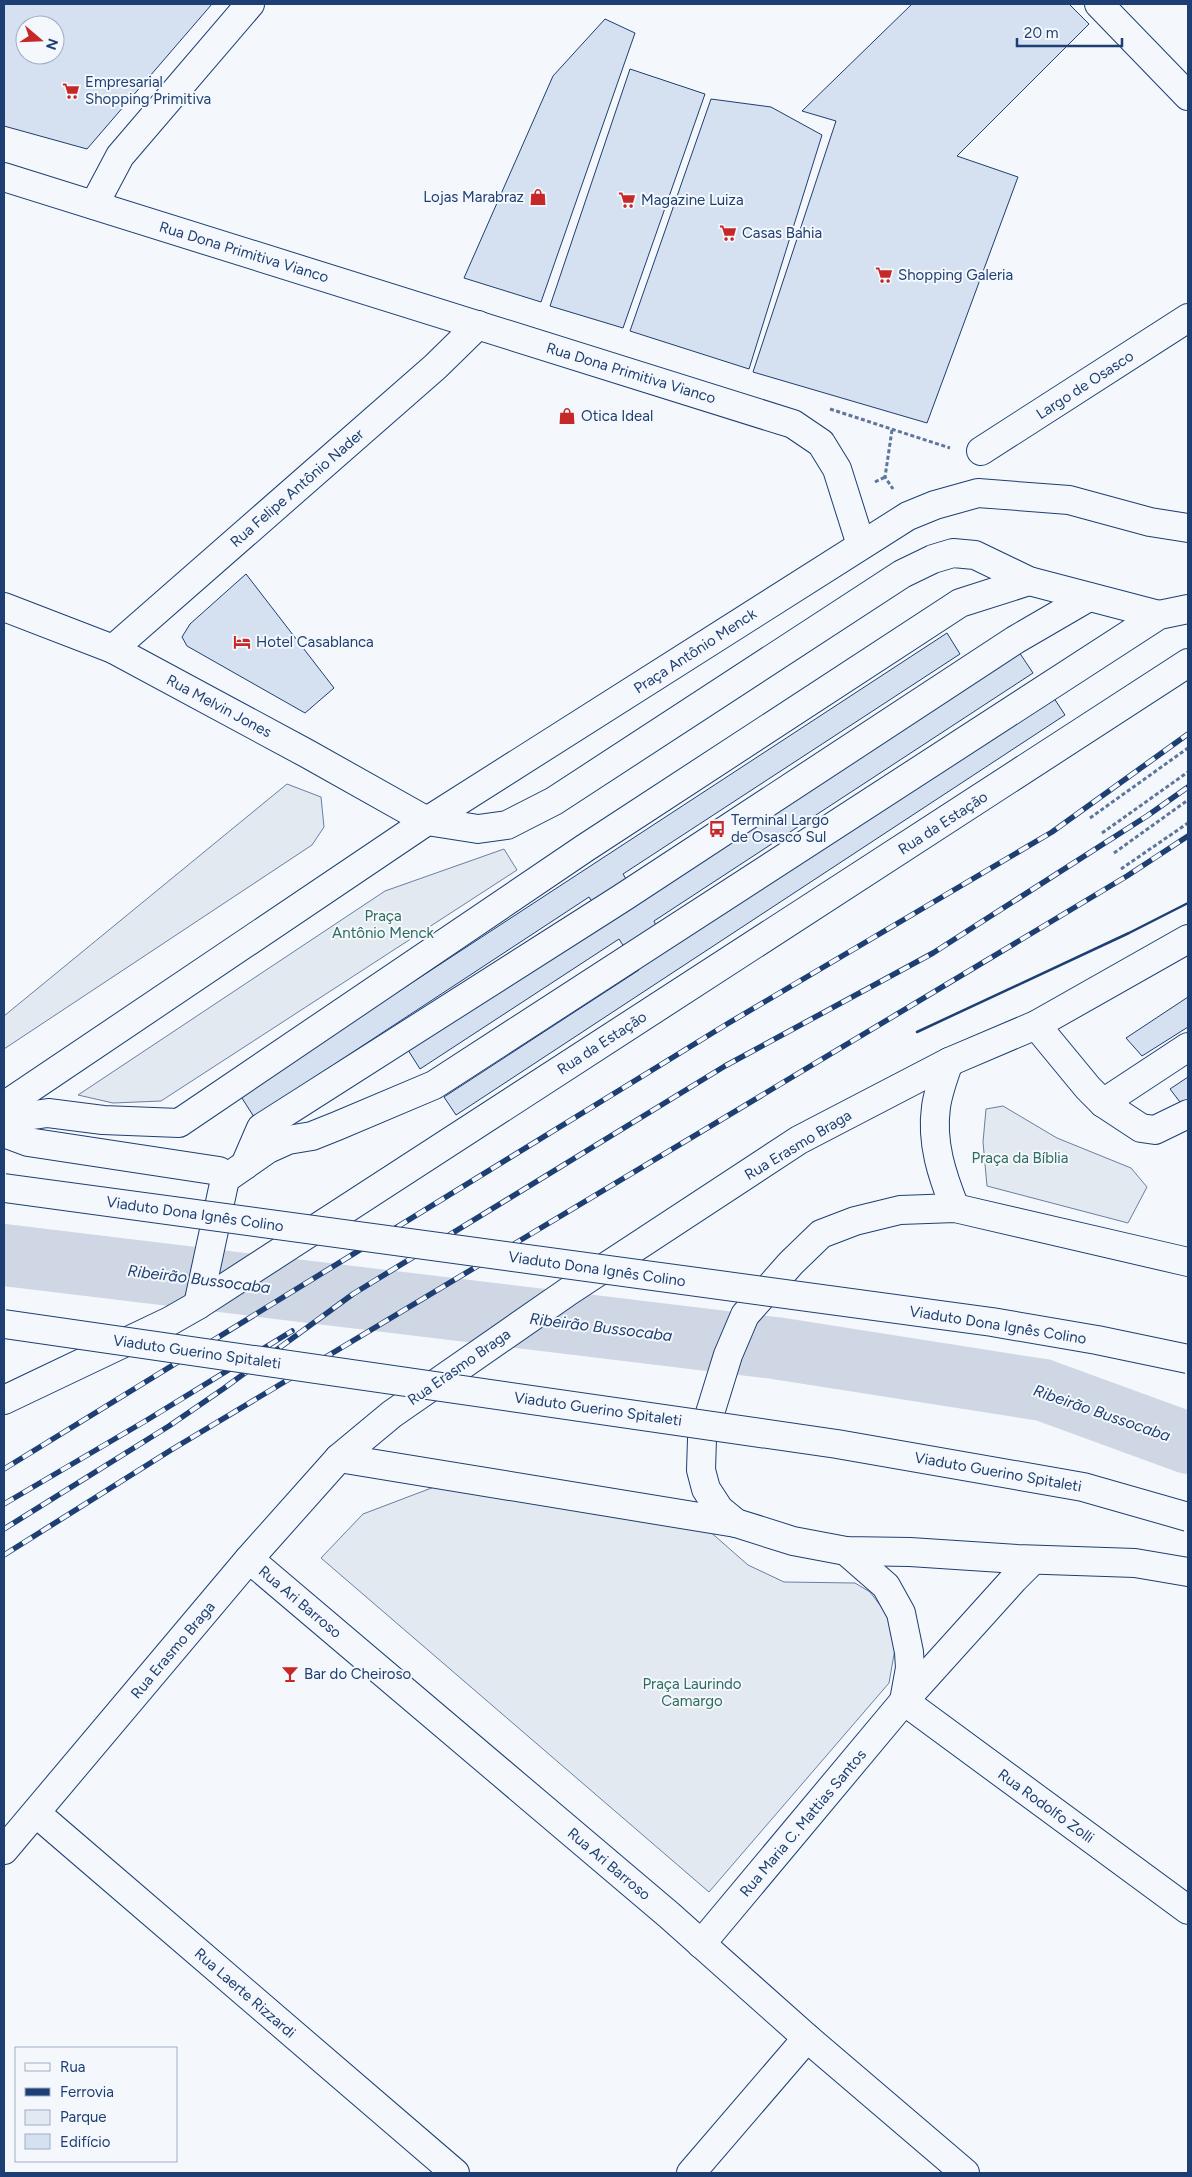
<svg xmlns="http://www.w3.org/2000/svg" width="1192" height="2177" font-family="Figtree,sans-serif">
	<rect width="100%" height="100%" fill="#f4f7fb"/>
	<g fill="#e3e9f0" stroke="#687fa3">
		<polygon points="287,784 321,797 324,827 312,845 4,1049 4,1016"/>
		<polygon points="504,849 517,870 161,1101 113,1103 78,1095 385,891"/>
		<polygon points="1003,1106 1057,1138 1131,1168 1147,1187 1128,1223 987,1186 983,1142 986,1109"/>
		<polygon points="442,1484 707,1529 748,1565 784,1582 855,1583 870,1592 887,1614 896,1643 889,1683 709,1892 321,1558 363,1514"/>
	</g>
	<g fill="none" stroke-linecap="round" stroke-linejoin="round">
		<polyline stroke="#cfd7e4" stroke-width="62" points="4,1255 775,1348 1043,1390 1188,1443"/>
	</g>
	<g fill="#d5e0f0" stroke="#1d3f73" fill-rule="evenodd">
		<path d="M 4,4 L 212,4 L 87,149 L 4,126 ZM 25,25 L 55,25 L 55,55 L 25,55 Z"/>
		<polygon points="912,4 1069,4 1089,24 957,156 1018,177 927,423 753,372 836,121 802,111"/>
		<polygon points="605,19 635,33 541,302 464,278 553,76"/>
		<polygon points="630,69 705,94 623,328 550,306"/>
		<polygon points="711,99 771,107 822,135 749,369 630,331"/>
		<polygon points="246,574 334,688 305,713 187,646 182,637 190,624"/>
		<polygon points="947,633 960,654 623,874 631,887 1015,646 1033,673 654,921 659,932 1050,692 1065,715 456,1115 444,1097 639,970 619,939 420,1069 408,1050 605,921 589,897 254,1117 240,1095"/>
		<polygon points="1188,997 1188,1027 1142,1056 1126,1038"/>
		<polygon points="1188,1077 1188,1102 1183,1106 1170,1089"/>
	</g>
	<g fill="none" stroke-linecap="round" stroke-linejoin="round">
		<g stroke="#1d3f73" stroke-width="30">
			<g id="minor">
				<polyline points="1099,4 1188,96"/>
				<polyline points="94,205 120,156 250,4"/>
				<polyline points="981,451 1188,318"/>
				<polyline points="4,607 113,649 306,753 427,821 478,829 507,825 554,801 902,574 933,559 953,553 975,555 1029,581 1159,615"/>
				<polyline points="113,649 435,367 478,325"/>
				<polyline points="1036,1025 1088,1088 1103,1103 1141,1128 1155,1130 1188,1114"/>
				<polyline points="1103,1103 1188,1047"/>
				<polyline points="4,1119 48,1113 103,1120 179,1123 585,848 960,603 1029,581"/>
				<polyline points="245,1165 261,1128 622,898 1015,640 1089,597"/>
				<polyline points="225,1179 268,1149 288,1140 312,1136 337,1126 434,1085 1159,615 1188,609"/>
				<polyline points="339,1458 736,1523"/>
				<polyline points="846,1551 886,1586 901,1613 909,1652 910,1668 904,1701"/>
				<polyline points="249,1559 669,1915 807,2038 965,2173"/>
				<polyline points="904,1701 1188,1910"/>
				<polyline points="36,1813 455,2173"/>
				<polyline points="4,1850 249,1559 339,1458 392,1414 569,1291 799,1140 949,1062 1036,1025 1188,939"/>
				<polyline points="701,1944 904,1701 1014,1579 1033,1560"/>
				<polyline points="691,2173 807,2038"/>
			</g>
		</g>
		<g stroke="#1d3f73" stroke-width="30">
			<g id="major">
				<polyline points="4,177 793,424 821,443 837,469 861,545"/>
				<path d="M 949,1062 C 944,1076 938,1092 936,1107 C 931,1143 942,1175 955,1208"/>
				<polyline points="4,1106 427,821 908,516 935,505 978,493 1069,500 1150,522 1188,528"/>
				<polyline points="4,1133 28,1142 219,1171 225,1179 198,1305"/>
				<polyline points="1188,1262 955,1208 900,1210 855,1221 821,1234 791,1263 745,1315 728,1355 702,1439 701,1470 706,1489 719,1509 736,1523 793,1541 846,1551 910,1552 1017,1559 1135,1563 1188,1572"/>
				<polyline points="4,1400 170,1321 198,1305 1188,663"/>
			</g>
		</g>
		<g stroke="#5e769c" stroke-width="3" stroke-dasharray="4 2.5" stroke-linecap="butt">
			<polyline points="830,409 950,448"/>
			<polyline points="892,430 885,477 893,489"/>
			<polyline points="875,482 885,477"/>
			<polyline points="1090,818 1188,748"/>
			<polyline points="1102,833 1188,772"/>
			<polyline points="1114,853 1188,800"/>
			<polyline points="1121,869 1188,823"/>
		</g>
		<use href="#minor" stroke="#f4f7fb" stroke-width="28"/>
		<use href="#major" stroke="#f4f7fb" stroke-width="28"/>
		<g stroke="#1d3f73" stroke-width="5.5">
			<g id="rail">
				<polyline points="4,1469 727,1024 1052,832 1188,734"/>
				<polyline points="4,1504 147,1420 292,1331"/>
				<polyline points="4,1529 169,1426 223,1389 353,1294 725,1066 933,953 1147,816 1188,787"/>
				<polyline points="4,1555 171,1450 1127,876 1188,836"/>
			</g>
		</g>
		<use href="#rail" stroke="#f4f7fb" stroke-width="4" stroke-dasharray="11" stroke-linecap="butt"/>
		<g stroke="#1d3f73" stroke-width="30" stroke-linecap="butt">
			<g id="major-bridge">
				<polyline points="4,1188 992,1322 1097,1340 1188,1359"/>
				<polyline points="4,1324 837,1444 1083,1487 1188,1517"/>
			</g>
		</g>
		<use href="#major-bridge" stroke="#f4f7fb" stroke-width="28"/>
		<polyline stroke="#1d3f73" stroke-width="2.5" points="917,1032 1129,933 1188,903"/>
	</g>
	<defs>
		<g id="supermarket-bare" transform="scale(1.35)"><path d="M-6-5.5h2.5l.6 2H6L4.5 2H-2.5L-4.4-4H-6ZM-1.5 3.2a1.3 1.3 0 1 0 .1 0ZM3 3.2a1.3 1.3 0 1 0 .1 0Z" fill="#c62828" stroke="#f4f7fb" stroke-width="2.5" paint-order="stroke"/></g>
		<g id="shop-bare" transform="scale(1.35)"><path d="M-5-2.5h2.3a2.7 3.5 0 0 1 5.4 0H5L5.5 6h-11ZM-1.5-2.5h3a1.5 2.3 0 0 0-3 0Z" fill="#c62828" stroke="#f4f7fb" stroke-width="2.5" paint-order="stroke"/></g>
		<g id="hotel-bare" transform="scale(1.35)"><path d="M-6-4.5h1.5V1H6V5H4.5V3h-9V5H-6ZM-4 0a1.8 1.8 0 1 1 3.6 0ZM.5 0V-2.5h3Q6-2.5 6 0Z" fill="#c62828" stroke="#f4f7fb" stroke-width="2.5" paint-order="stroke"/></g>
		<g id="bus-bare" transform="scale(1.35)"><path d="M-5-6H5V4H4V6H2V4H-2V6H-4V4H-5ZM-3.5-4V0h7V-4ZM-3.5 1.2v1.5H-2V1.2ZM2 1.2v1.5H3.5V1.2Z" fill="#c62828" stroke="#f4f7fb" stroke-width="2.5" paint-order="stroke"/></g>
		<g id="bar-bare" transform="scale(1.35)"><path d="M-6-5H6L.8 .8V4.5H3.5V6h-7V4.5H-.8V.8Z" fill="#c62828" stroke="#f4f7fb" stroke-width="2.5" paint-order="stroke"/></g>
	</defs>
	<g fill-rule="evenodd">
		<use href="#supermarket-bare" x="71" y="91"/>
		<use href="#shop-bare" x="538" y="197"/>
		<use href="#supermarket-bare" x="627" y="200"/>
		<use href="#supermarket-bare" x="728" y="233"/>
		<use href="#supermarket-bare" x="884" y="275"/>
		<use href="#shop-bare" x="567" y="416"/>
		<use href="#hotel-bare" x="242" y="642"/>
		<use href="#bus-bare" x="717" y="829"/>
		<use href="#bar-bare" x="290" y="1674"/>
	</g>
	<g text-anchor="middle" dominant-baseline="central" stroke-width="4" stroke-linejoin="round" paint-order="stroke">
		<g font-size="15" fill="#1d3f73" stroke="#f4f7fb" text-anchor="start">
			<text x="85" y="82">Empresarial<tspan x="85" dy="17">Shopping Primitiva</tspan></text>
			<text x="524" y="197" text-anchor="end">Lojas Marabraz</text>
			<text x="641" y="200">Magazine Luiza</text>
			<text x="742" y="233">Casas Bahia</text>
			<text x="898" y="275">Shopping Galeria</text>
			<text x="581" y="416">Otica Ideal</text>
			<text x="256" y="642">Hotel Casablanca</text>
			<text x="731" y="820">Terminal Largo<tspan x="731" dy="17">de Osasco Sul</tspan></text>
			<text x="304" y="1674">Bar do Cheiroso</text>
		</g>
		<g font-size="15" fill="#1d3f73" stroke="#f4f7fb">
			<text transform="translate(244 252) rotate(17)">Rua Dona Primitiva Vianco</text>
			<text transform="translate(631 373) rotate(17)">Rua Dona Primitiva Vianco</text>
			<text transform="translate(1085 385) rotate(-33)">Largo de Osasco</text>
			<text transform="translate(297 488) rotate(-41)">Rua Felipe Antônio Nader</text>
			<text transform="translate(695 651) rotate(-33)">Praça Antônio Menck</text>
			<text transform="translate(219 706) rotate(28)">Rua Melvin Jones</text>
			<text transform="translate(943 823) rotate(-33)">Rua da Estação</text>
			<text transform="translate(602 1043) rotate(-33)">Rua da Estação</text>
			<text transform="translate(798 1145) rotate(-31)">Rua Erasmo Braga</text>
			<text transform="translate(195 1214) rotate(8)">Viaduto Dona Ignês Colino</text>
			<text transform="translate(597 1269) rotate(8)">Viaduto Dona Ignês Colino</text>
			<text transform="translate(998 1325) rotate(9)">Viaduto Dona Ignês Colino</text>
			<text transform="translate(197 1352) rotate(8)">Viaduto Guerino Spitaleti</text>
			<text transform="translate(459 1367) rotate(-35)">Rua Erasmo Braga</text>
			<text transform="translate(598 1409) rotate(8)">Viaduto Guerino Spitaleti</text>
			<text transform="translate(998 1472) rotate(10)">Viaduto Guerino Spitaleti</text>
			<text transform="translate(300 1602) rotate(40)">Rua Ari Barroso</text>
			<text transform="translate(173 1650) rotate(-50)">Rua Erasmo Braga</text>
			<text transform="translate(1046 1806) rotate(36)">Rua Rodolfo Zolli</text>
			<text transform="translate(803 1823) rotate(-50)">Rua Maria C. Mattias Santos</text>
			<text transform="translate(609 1864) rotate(40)">Rua Ari Barroso</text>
			<text transform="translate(245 1993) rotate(41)">Rua Laerte Rizzardi</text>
		</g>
		<g font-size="15" fill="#2c6c60" stroke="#f4f7fb">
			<text x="383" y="916">Praça<tspan x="383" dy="17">Antônio Menck</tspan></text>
			<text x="1020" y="1158">Praça da Bíblia</text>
			<text x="692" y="1684">Praça Laurindo<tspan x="692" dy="17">Camargo</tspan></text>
		</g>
		<g font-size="16" font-style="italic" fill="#1d3f73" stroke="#f4f7fb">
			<text transform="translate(199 1279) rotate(7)">Ribeirão Bussocaba</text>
			<text transform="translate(601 1327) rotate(7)">Ribeirão Bussocaba</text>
			<text transform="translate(1102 1413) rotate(19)">Ribeirão Bussocaba</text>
		</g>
	</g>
	<rect width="1192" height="2177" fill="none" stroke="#1d3f73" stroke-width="10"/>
	<rect x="15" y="2047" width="162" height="115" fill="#f4f7fb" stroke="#9eadc5"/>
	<rect x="25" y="2063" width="25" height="8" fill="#f4f7fb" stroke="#9eadc5"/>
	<text x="60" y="2072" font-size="15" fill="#1d3f73">Rua</text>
	<rect x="25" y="2088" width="25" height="8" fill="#1d3f73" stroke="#9eadc5"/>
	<text x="60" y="2097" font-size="15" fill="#1d3f73">Ferrovia</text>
	<rect x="25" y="2110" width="25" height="15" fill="#e3e9f0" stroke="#9eadc5"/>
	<text x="60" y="2122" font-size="15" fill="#1d3f73">Parque</text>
	<rect x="25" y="2134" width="25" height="15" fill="#d5e0f0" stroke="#9eadc5"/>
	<text x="60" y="2147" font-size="15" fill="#1d3f73">Edifício</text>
	<g transform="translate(40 40) rotate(109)"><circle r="24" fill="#f4f7fb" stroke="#9eadc5"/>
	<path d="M0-4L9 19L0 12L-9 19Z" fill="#c62828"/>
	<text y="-8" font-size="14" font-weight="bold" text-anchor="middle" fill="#1d3f73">N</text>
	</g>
	<path d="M1017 38v8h105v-8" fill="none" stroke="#1d3f73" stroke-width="2.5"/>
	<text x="1024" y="38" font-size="15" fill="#1d3f73" stroke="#f4f7fb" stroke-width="4" paint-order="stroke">20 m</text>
</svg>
